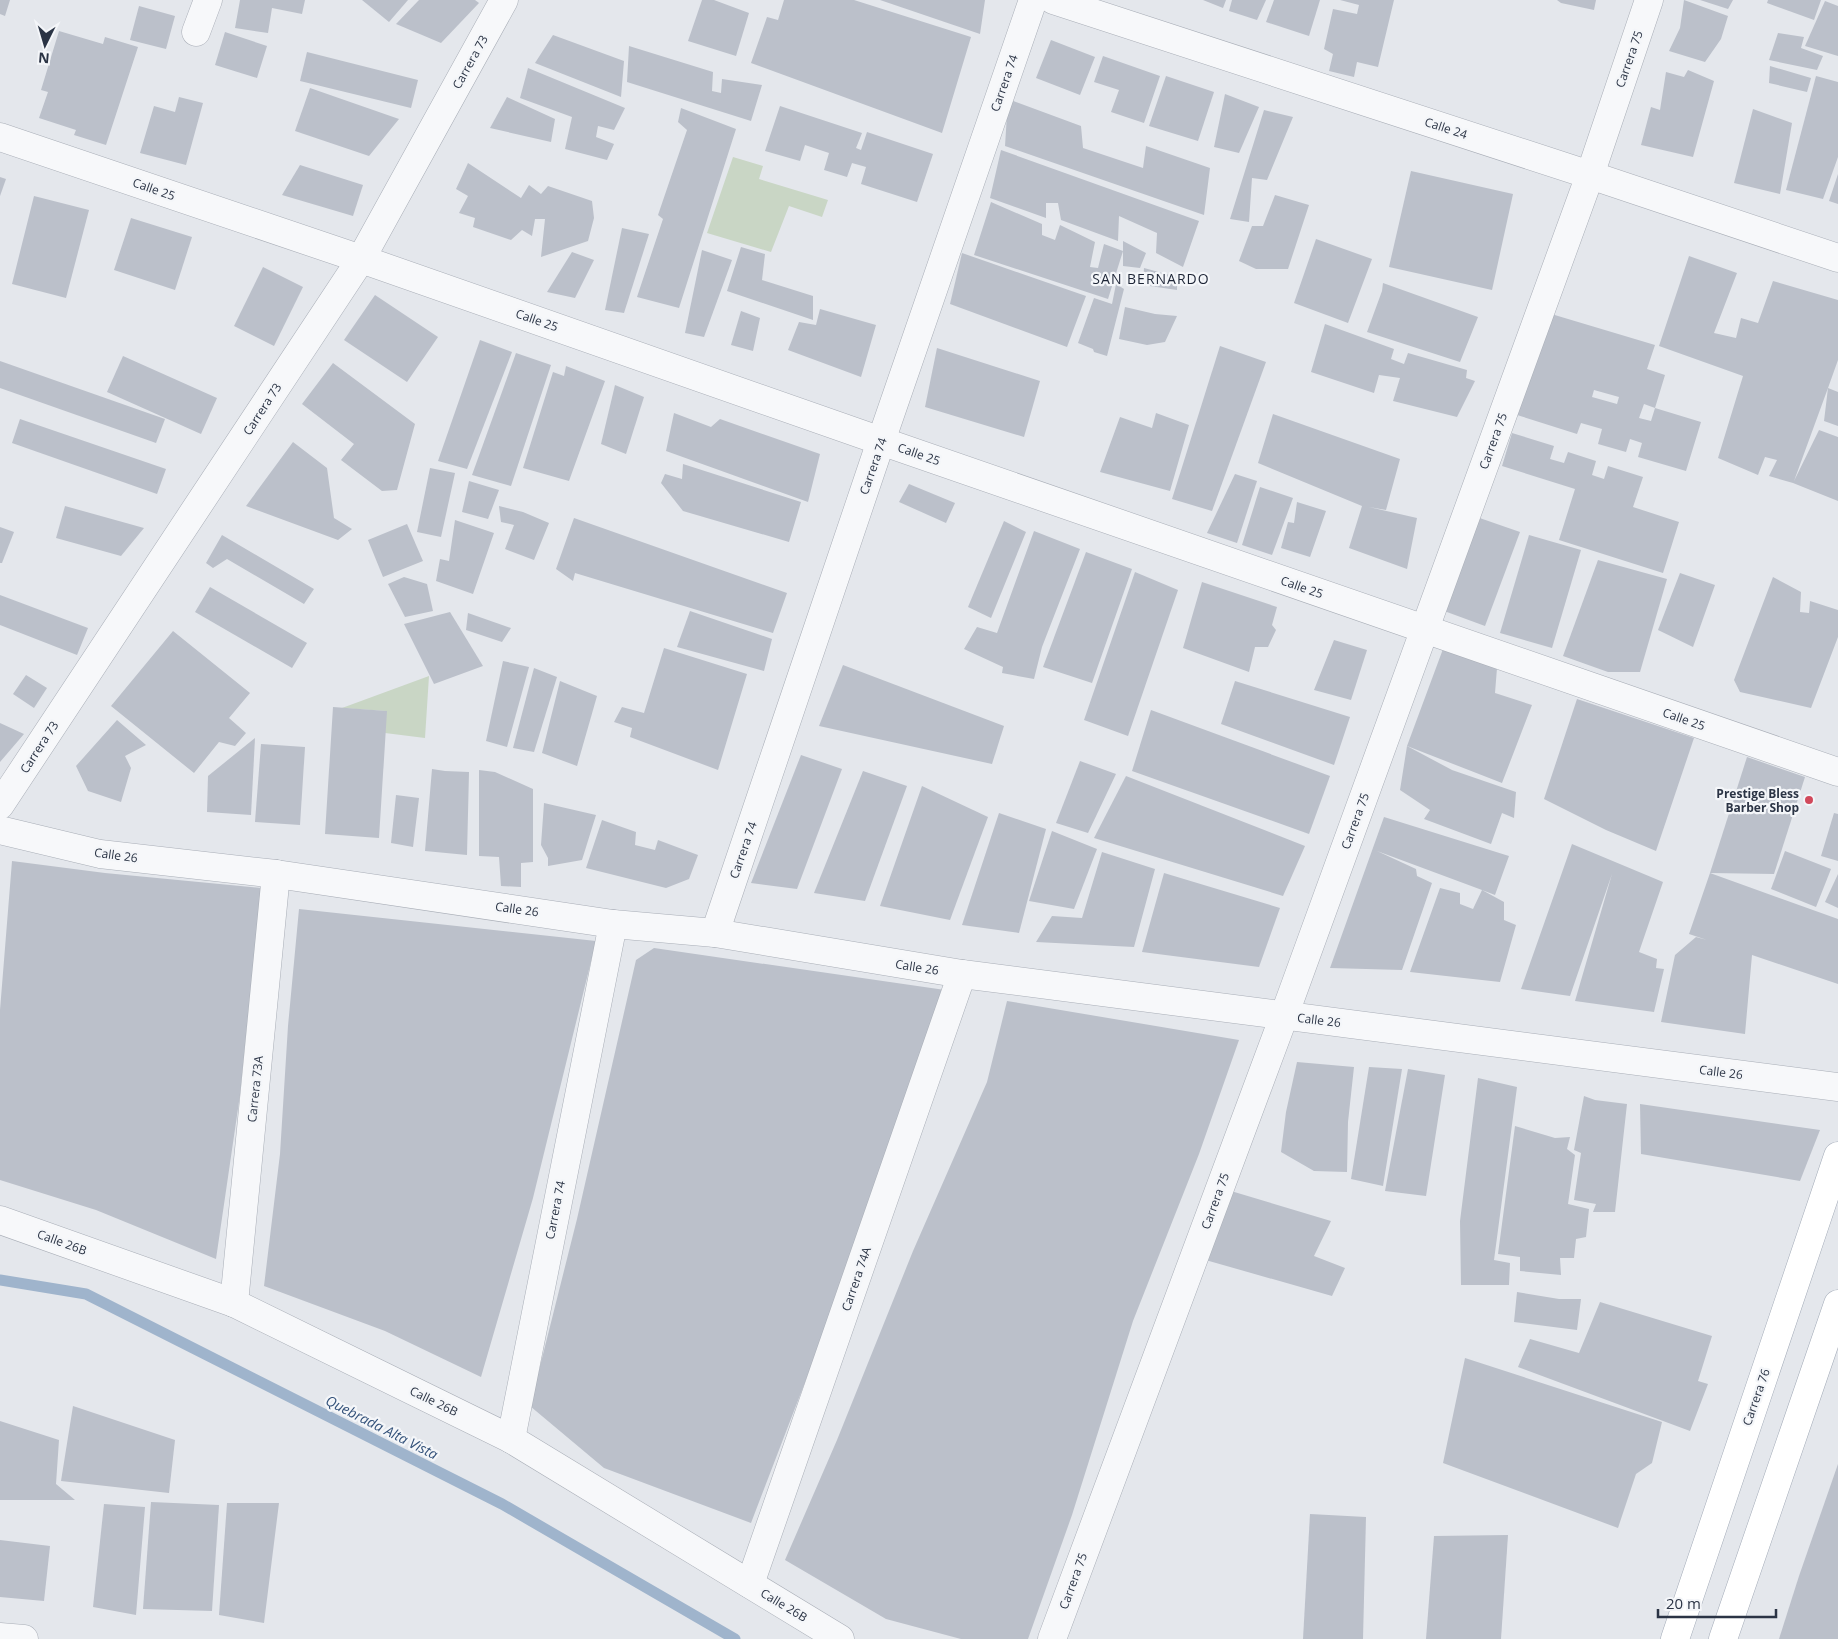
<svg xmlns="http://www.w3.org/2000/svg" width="1838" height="1639" font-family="'Open Sans',sans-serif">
	<rect width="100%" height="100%" fill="#e4e7ec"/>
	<g fill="#c9d6c5">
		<polygon points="733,157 763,166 759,179 828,200 822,217 789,206 771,252 707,233"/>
		<polygon points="429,676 425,738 385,733 386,711 342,708"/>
	</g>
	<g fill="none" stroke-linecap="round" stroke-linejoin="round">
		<polyline stroke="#9fb4cc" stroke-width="11" points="0,1280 86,1294 502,1504 735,1639"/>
	</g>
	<g fill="#bbc0ca" fill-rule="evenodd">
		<polygon points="0,0 10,0 5,16 0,14"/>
		<polygon points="240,0 305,0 302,14 272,8 268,33 235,28"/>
		<polygon points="362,0 408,0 389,22"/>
		<polygon points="419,0 475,0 479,3 441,43 396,24"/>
		<polygon points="702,0 714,0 749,13 736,56 688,41"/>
		<polygon points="784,0 854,0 971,37 942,133 751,63 767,17 778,20"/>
		<polygon points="880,0 985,0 980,34"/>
		<polygon points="1203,0 1226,0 1223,8"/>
		<polygon points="1232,0 1266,0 1257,20 1229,11"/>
		<polygon points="1274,0 1320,0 1309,36 1266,22"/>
		<polygon points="1340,0 1394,0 1378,67 1357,62 1354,77 1329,71 1333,54 1324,49 1333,9 1357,14 1359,5"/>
		<polygon points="1557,0 1596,0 1594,10 1561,3"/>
		<polygon points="1684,0 1728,16 1721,39 1705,62 1669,51 1680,28"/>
		<polygon points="1700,0 1733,0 1728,9"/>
		<polygon points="1768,0 1821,0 1814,20 1767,3"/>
		<polygon points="1825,1 1838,6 1838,56 1805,46"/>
		<polygon points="139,6 175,16 166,49 130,40"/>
		<polygon points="59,31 103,44 105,37 138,47 106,145 74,135 76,130 39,118 48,92 41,90"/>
		<polygon points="225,32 267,46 257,78 215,65"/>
		<polygon points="1778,33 1804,37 1801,48 1823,56 1817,70 1769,60"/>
		<polygon points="553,35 624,61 621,97 535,63"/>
		<polygon points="1051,40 1095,57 1080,95 1036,78"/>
		<polygon points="629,46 713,72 712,91 721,93 722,79 762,85 751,121 627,82"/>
		<polygon points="307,52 418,80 411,108 300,81"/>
		<polygon points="1103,56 1160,76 1144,123 1111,112 1119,90 1094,82"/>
		<polygon points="1770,66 1811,78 1807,92 1769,83"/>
		<polygon points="528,68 625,108 614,130 598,126 596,137 614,144 607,160 565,149 572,117 520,98"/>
		<polygon points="1688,70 1714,81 1693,157 1641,145 1651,107 1660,110 1666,72 1684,77"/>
		<polygon points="1166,76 1214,92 1198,141 1149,126"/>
		<polygon points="1816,76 1838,82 1838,157 1823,199 1786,190"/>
		<polygon points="310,88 399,119 369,156 295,131"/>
		<polygon points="1225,94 1259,107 1239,153 1214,147"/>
		<polygon points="179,97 203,103 186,165 140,153 154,106 175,112"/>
		<polygon points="507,97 555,119 551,142 490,128"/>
		<polygon points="1008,99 1081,126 1083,148 1143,168 1146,146 1210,168 1204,215 1005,146"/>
		<polygon points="780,106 862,133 856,148 861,150 867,132 933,154 917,202 861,184 866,167 852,163 847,177 824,170 829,153 805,145 800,161 765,151"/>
		<polygon points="681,108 736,129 679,308 637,297 663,219 658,215 687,130 678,122"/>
		<polygon points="1753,109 1792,123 1780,194 1734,183"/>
		<polygon points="1264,110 1293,117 1267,180 1252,178 1249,222 1230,219"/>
		<polygon points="1001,150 1199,221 1183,267 1156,253 1157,233 1119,216 1118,241 1061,220 1058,203 1046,203 1046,218 990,198"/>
		<polygon points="468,163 521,198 529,185 541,194 548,186 592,201 594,218 588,241 541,257 545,219 535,219 532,236 522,230 511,240 473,227 475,218 459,213 468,196 456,189"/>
		<polygon points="300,165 363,185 353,216 282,195"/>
		<polygon points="1411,171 1513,194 1492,290 1389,267"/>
		<polygon points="1838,174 1838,204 1829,201"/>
		<polygon points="0,177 6,179 0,196"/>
		<polygon points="1275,195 1309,205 1288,269 1256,269 1239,261 1252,226 1263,226"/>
		<polygon points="34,196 89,210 66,298 12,284"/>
		<polygon points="991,202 1042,224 1042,235 1055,240 1060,225 1095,242 1090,267 1098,268 1104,244 1123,251 1108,299 974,255"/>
		<polygon points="131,218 192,237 175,290 114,270"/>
		<polygon points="622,228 649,234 624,313 605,310"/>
		<polygon points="1316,239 1372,259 1348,323 1294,303"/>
		<polygon points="1123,241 1146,253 1140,268 1123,266"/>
		<polygon points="741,247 765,254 762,280 813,296 813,320 727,291"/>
		<polygon points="702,250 732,260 704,337 685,333"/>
		<polygon points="572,252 594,260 575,298 547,292"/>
		<polygon points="962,253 1086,296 1067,347 950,304"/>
		<polygon points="1689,256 1737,273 1714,333 1736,338 1741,318 1758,323 1773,281 1838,300 1838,360 1828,388 1838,392 1838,426 1824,421 1828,388 1794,481 1819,430 1838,437 1838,501 1793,483 1769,476 1777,460 1765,457 1758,475 1718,458 1743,376 1659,346"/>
		<polygon points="263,267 303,287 274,346 234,326"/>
		<polygon points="1144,268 1177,277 1177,290 1143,285"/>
		<polygon points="1383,283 1478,317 1460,362 1367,332 1382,291"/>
		<polygon points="1116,284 1124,289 1107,356 1094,352 1093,349 1078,343 1094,298 1112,304"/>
		<polygon points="375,295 438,337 407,382 344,340"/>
		<polygon points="1125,307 1155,314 1177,316 1165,342 1147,345 1119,339"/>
		<polygon points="820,309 876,325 861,377 788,350 799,322 816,325"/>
		<polygon points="741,311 760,318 753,351 731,345"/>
		<path d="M 1548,313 L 1655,345 L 1647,369 L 1665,375 L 1655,408 L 1644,404 L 1639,418 L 1651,421 L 1655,408 L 1701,422 L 1686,471 L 1638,457 L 1642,443 L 1630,439 L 1626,452 L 1598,444 L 1602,429 L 1581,423 L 1577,434 L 1517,415 ZM 1594,390 L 1619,397 L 1617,404 L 1592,397 Z"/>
		<polygon points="1325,324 1394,349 1391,359 1404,364 1408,353 1467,370 1466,378 1475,381 1457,417 1393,401 1400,378 1379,375 1374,393 1311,372"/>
		<polygon points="480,340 512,352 467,469 438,461"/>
		<polygon points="1220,346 1266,362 1212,511 1172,499"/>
		<polygon points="937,348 1040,381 1024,437 925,407"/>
		<polygon points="516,353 551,365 511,486 472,475"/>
		<polygon points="123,356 217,398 201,434 107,392"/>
		<polygon points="0,361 165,419 156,443 0,388"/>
		<polygon points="333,363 415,424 397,490 382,491 341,460 354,444 302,404"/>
		<polygon points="566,366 605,381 569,481 523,468 553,372 564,376"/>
		<polygon points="615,385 644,397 626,454 601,444"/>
		<polygon points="674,413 711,427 720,419 820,454 808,502 666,451"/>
		<polygon points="1156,413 1189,425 1170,491 1100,472 1120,417 1152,428"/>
		<polygon points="1273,414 1400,459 1386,510 1369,507 1417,518 1407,569 1349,548 1362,506 1258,463"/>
		<polygon points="20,419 166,469 157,494 12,443"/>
		<polygon points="1512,433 1554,446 1550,459 1564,463 1568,452 1596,461 1592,475 1604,479 1608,466 1643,477 1633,507 1679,522 1663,573 1559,540 1575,489 1502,466"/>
		<polygon points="293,442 327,468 334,518 352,529 338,540 246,506"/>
		<polygon points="683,464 801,502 789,542 683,511 661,483 665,474 682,479"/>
		<polygon points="430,468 455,473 441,537 417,532"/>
		<polygon points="1235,474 1257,481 1237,543 1207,533"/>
		<polygon points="469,481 499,490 488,519 462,512"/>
		<polygon points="909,484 955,503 946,523 899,502"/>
		<polygon points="1260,487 1293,498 1272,555 1242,545"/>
		<polygon points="1297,502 1326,511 1310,557 1281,548 1288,522 1294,523"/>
		<polygon points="65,506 144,528 121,556 56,538"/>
		<polygon points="499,506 523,512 549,523 534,560 505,549 514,525 501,522"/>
		<polygon points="1471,515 1520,532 1485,626 1436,608"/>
		<polygon points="574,518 787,593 773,633 575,573 573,581 556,569"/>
		<polygon points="455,520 494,533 473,594 436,581 440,559 449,561"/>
		<polygon points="1004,521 1026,532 991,618 968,607"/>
		<polygon points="407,524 423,561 383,577 368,540"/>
		<polygon points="0,527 14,532 2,563 0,563"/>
		<polygon points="1034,531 1080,549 1042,647 1034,679 1002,673 1003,667 964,649 977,627 997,633"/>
		<polygon points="222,535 314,589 304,604 227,559 213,568 206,563"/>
		<polygon points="1529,535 1581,550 1552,648 1500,633"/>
		<polygon points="1086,552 1132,569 1092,683 1043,667"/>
		<polygon points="1598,560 1667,579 1640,672 1608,672 1563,656"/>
		<polygon points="1135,572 1178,590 1128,736 1084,720"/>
		<polygon points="1680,573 1715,585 1693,647 1658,630"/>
		<polygon points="404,577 427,584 433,611 405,617 388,584"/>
		<polygon points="1773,577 1801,592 1800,612 1809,613 1810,601 1838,610 1838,637 1811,708 1740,692 1734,680"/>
		<polygon points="1202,582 1277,607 1272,625 1276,630 1268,647 1255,647 1249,672 1183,648"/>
		<polygon points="210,587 307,643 292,668 195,612"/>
		<polygon points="0,595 88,628 77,655 0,625"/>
		<polygon points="690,611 772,639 764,671 677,647"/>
		<polygon points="450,612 483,666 434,684 404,624"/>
		<polygon points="468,613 511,628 502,642 466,630"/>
		<polygon points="173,631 250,693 229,718 246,733 235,746 219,742 194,773 111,706"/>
		<polygon points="1334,640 1367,650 1351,700 1314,690"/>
		<polygon points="664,648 747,674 718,770 630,737 632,728 614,722 622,707 644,713"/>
		<polygon points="1443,649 1497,668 1495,693 1532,705 1502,783 1407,746"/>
		<polygon points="503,661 529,667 507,747 486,741"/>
		<polygon points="843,665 1004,726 992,764 819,726"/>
		<polygon points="534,668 557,677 534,752 513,748"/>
		<polygon points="26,675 47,688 34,708 13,694"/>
		<polygon points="560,681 597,696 577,766 542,753"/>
		<polygon points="1235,681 1350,717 1334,765 1221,724"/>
		<polygon points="1577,699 1694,738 1656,851 1606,830 1544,799"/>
		<polygon points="333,707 387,711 379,838 325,834"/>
		<polygon points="1151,710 1330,776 1309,834 1132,771"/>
		<polygon points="117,720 146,745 125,756 131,768 121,802 88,791 76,766"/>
		<polygon points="0,723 24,734 0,762"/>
		<polygon points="255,738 251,815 207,812 208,776"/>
		<polygon points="261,744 305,747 300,825 255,822"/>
		<polygon points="1407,746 1452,770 1516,792 1514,818 1502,813 1491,844 1424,819 1430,810 1400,790"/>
		<polygon points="801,755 842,769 797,889 751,883"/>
		<polygon points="1747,757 1805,777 1774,874 1710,873"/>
		<polygon points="1080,761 1116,774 1088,833 1056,823"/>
		<polygon points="432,769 445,771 469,772 467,855 425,851"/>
		<polygon points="479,770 495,772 533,789 533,862 521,863 521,887 501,886 499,857 479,856"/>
		<polygon points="863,771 907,786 865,901 814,893"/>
		<polygon points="1126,776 1305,846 1283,896 1094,838"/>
		<polygon points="922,786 988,817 950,920 880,906"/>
		<polygon points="396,795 419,798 413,847 391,843"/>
		<polygon points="544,803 596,815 582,860 548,866 548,858 541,845"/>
		<polygon points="999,813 1046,829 1019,933 962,925"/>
		<polygon points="1834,813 1838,814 1838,861 1821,856"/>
		<polygon points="1384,817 1509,856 1495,895 1482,890 1504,902 1504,920 1516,925 1500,982 1410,972 1440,888 1460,893 1460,904 1473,909 1482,890 1377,851 1416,869 1417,876 1432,883 1402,970 1330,968"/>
		<polygon points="602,820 636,832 635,845 655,850 658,840 698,855 689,879 666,888 586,868"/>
		<polygon points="1052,831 1097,849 1074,909 1029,901"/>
		<polygon points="1572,844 1663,882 1639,952 1657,959 1656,968 1664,969 1654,1012 1575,1001 1612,874 1570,996 1521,989"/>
		<polygon points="1785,851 1831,869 1816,907 1771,889"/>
		<polygon points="1102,852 1155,869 1134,947 1036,942 1052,916 1082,918"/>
		<polygon points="12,861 105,873 261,888 240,1095 216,1259 96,1210 0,1180 0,1010"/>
		<polygon points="1164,873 1280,908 1259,967 1142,952"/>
		<polygon points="1710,873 1838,919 1838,984 1752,955 1745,1034 1661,1022 1675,955 1696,937 1707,940 1689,934"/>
		<polygon points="1838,874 1838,908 1825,902"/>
		<polygon points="299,909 596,941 533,1198 481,1377 385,1331 264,1286 280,1154 288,1026"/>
		<polygon points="654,948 945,990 906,1119 751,1523 604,1468 530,1406 577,1219 636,960"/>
		<polygon points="1007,1001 1239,1040 1199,1154 1133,1321 1072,1515 1028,1639 961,1639 886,1619 785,1560 837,1440 913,1251 987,1082"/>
		<polygon points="1297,1062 1354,1067 1348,1122 1347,1172 1314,1171 1281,1152 1286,1112"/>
		<polygon points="1369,1067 1402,1069 1383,1186 1351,1179"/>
		<polygon points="1408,1069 1445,1075 1426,1196 1385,1191"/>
		<polygon points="1478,1078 1517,1087 1494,1260 1510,1263 1509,1285 1461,1285 1460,1221"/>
		<polygon points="1584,1096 1595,1100 1627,1104 1615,1212 1593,1212 1596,1204 1574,1200 1581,1153 1574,1150"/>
		<polygon points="1640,1104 1820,1130 1800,1181 1641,1154"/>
		<polygon points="1515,1126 1555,1138 1570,1137 1567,1149 1575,1155 1568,1204 1589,1209 1586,1237 1576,1239 1574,1258 1560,1258 1561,1275 1520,1271 1520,1257 1498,1254"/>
		<polygon points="1231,1191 1331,1221 1314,1256 1345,1268 1332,1296 1202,1259"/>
		<polygon points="1517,1292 1559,1299 1581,1299 1577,1330 1514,1322"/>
		<polygon points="1600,1302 1712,1336 1698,1381 1708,1384 1690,1431 1518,1367 1530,1339 1579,1353"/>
		<polygon points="1465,1358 1662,1422 1652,1463 1636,1474 1618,1528 1443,1463"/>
		<polygon points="73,1406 175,1440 169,1493 61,1481"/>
		<polygon points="0,1421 59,1440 56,1484 75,1500 0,1500"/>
		<polygon points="1838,1464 1838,1639 1779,1639 1799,1576"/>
		<polygon points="151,1502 219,1505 212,1611 143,1609"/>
		<polygon points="227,1503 279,1503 264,1623 219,1615"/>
		<polygon points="104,1504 145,1507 136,1615 93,1607"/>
		<polygon points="1310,1514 1366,1517 1363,1639 1303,1639"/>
		<polygon points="1508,1535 1501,1639 1426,1639 1434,1536"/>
		<polygon points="0,1540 50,1546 44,1601 0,1597"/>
	</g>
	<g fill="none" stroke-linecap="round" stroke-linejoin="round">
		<g stroke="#a9aeb7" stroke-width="29">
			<g id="minor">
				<polyline points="1053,0 1590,175 1838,258"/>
				<polyline points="196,32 208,0"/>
				<polyline points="0,137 361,259 881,441 1838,772"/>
				<polyline points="0,805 361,259 504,0"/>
				<polyline points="0,830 100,854 276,874 613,924 715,933 962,974 1838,1087"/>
				<polyline points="715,933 881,441 1033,0"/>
				<polyline points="0,1220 234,1303 511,1439 840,1639"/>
				<polyline points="234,1303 276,874"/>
				<polyline points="511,1439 613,924"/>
				<polyline points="750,1584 962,974"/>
				<polyline points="0,1637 24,1639"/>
				<polyline points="1052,1639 1284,1016 1590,175 1649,0"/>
			</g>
		</g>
		<g stroke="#a3abb8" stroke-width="29">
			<g id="major">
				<polyline points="1675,1639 1838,1156"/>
				<polyline points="1723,1639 1838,1304"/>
			</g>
		</g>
		<use href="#minor" stroke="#f7f8fa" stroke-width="28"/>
		<use href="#major" stroke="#fff" stroke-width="28"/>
	</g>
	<circle fill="#d1495b" stroke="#f4f6f9" stroke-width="2" cx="1809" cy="800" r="5"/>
	<g text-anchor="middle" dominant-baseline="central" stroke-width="4.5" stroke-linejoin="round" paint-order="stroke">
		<g font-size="12" fill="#2b3445" stroke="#f4f6f9">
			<text transform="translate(1629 59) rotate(-71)">Carrera 75</text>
			<text transform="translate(470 62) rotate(-61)">Carrera 73</text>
			<text transform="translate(1004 83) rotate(-71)">Carrera 74</text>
			<text transform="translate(1446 128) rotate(18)">Calle 24</text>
			<text transform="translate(154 189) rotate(19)">Calle 25</text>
			<text transform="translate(537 320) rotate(19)">Calle 25</text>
			<text transform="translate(262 409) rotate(-57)">Carrera 73</text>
			<text transform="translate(1493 441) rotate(-70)">Carrera 75</text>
			<text transform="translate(919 454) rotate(19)">Calle 25</text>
			<text transform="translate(873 466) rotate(-71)">Carrera 74</text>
			<text transform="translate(1302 587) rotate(19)">Calle 25</text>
			<text transform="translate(1684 719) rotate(19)">Calle 25</text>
			<text transform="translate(39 747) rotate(-57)">Carrera 73</text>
			<text transform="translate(1355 821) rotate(-70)">Carrera 75</text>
			<text transform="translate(743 850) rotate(-71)">Carrera 74</text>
			<text transform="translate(116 855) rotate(8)">Calle 26</text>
			<text transform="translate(517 909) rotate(8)">Calle 26</text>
			<text transform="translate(917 967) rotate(9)">Calle 26</text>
			<text transform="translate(1319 1020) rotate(7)">Calle 26</text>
			<text transform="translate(1721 1072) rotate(7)">Calle 26</text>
			<text transform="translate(255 1089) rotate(-84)">Carrera 73A</text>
			<text transform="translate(1215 1201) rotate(-70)">Carrera 75</text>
			<text transform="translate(555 1210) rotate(-79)">Carrera 74</text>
			<text transform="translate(62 1242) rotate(20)">Calle 26B</text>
			<text transform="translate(856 1279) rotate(-71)">Carrera 74A</text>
			<text transform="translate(1756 1397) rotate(-71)">Carrera 76</text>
			<text transform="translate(434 1401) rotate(26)">Calle 26B</text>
			<text transform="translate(1073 1581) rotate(-70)">Carrera 75</text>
			<text transform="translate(784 1605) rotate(31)">Calle 26B</text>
		</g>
		<g font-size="12" font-weight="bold" fill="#2b3445" stroke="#f4f6f9" text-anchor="end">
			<text x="1799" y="793">Prestige Bless<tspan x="1799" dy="14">Barber Shop</tspan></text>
		</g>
		<g font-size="14" letter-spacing="1" fill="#1d2536" stroke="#f4f6f9">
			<text x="1151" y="278">SAN BERNARDO</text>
		</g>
		<g font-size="14" font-style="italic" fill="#34527a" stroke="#f4f6f9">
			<text transform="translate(382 1427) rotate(27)">Quebrada Alta Vista</text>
		</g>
	</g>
	<g transform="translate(45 45) rotate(185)" stroke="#f4f6f9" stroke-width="4" paint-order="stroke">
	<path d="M0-4L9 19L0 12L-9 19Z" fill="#2b3445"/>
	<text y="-8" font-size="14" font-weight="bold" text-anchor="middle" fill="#2b3445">N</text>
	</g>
	<path d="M1658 1609v8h118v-8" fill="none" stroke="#2b3445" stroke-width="2.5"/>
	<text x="1666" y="1609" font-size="15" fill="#2b3445" stroke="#f4f6f9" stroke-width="4" paint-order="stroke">20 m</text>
</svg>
